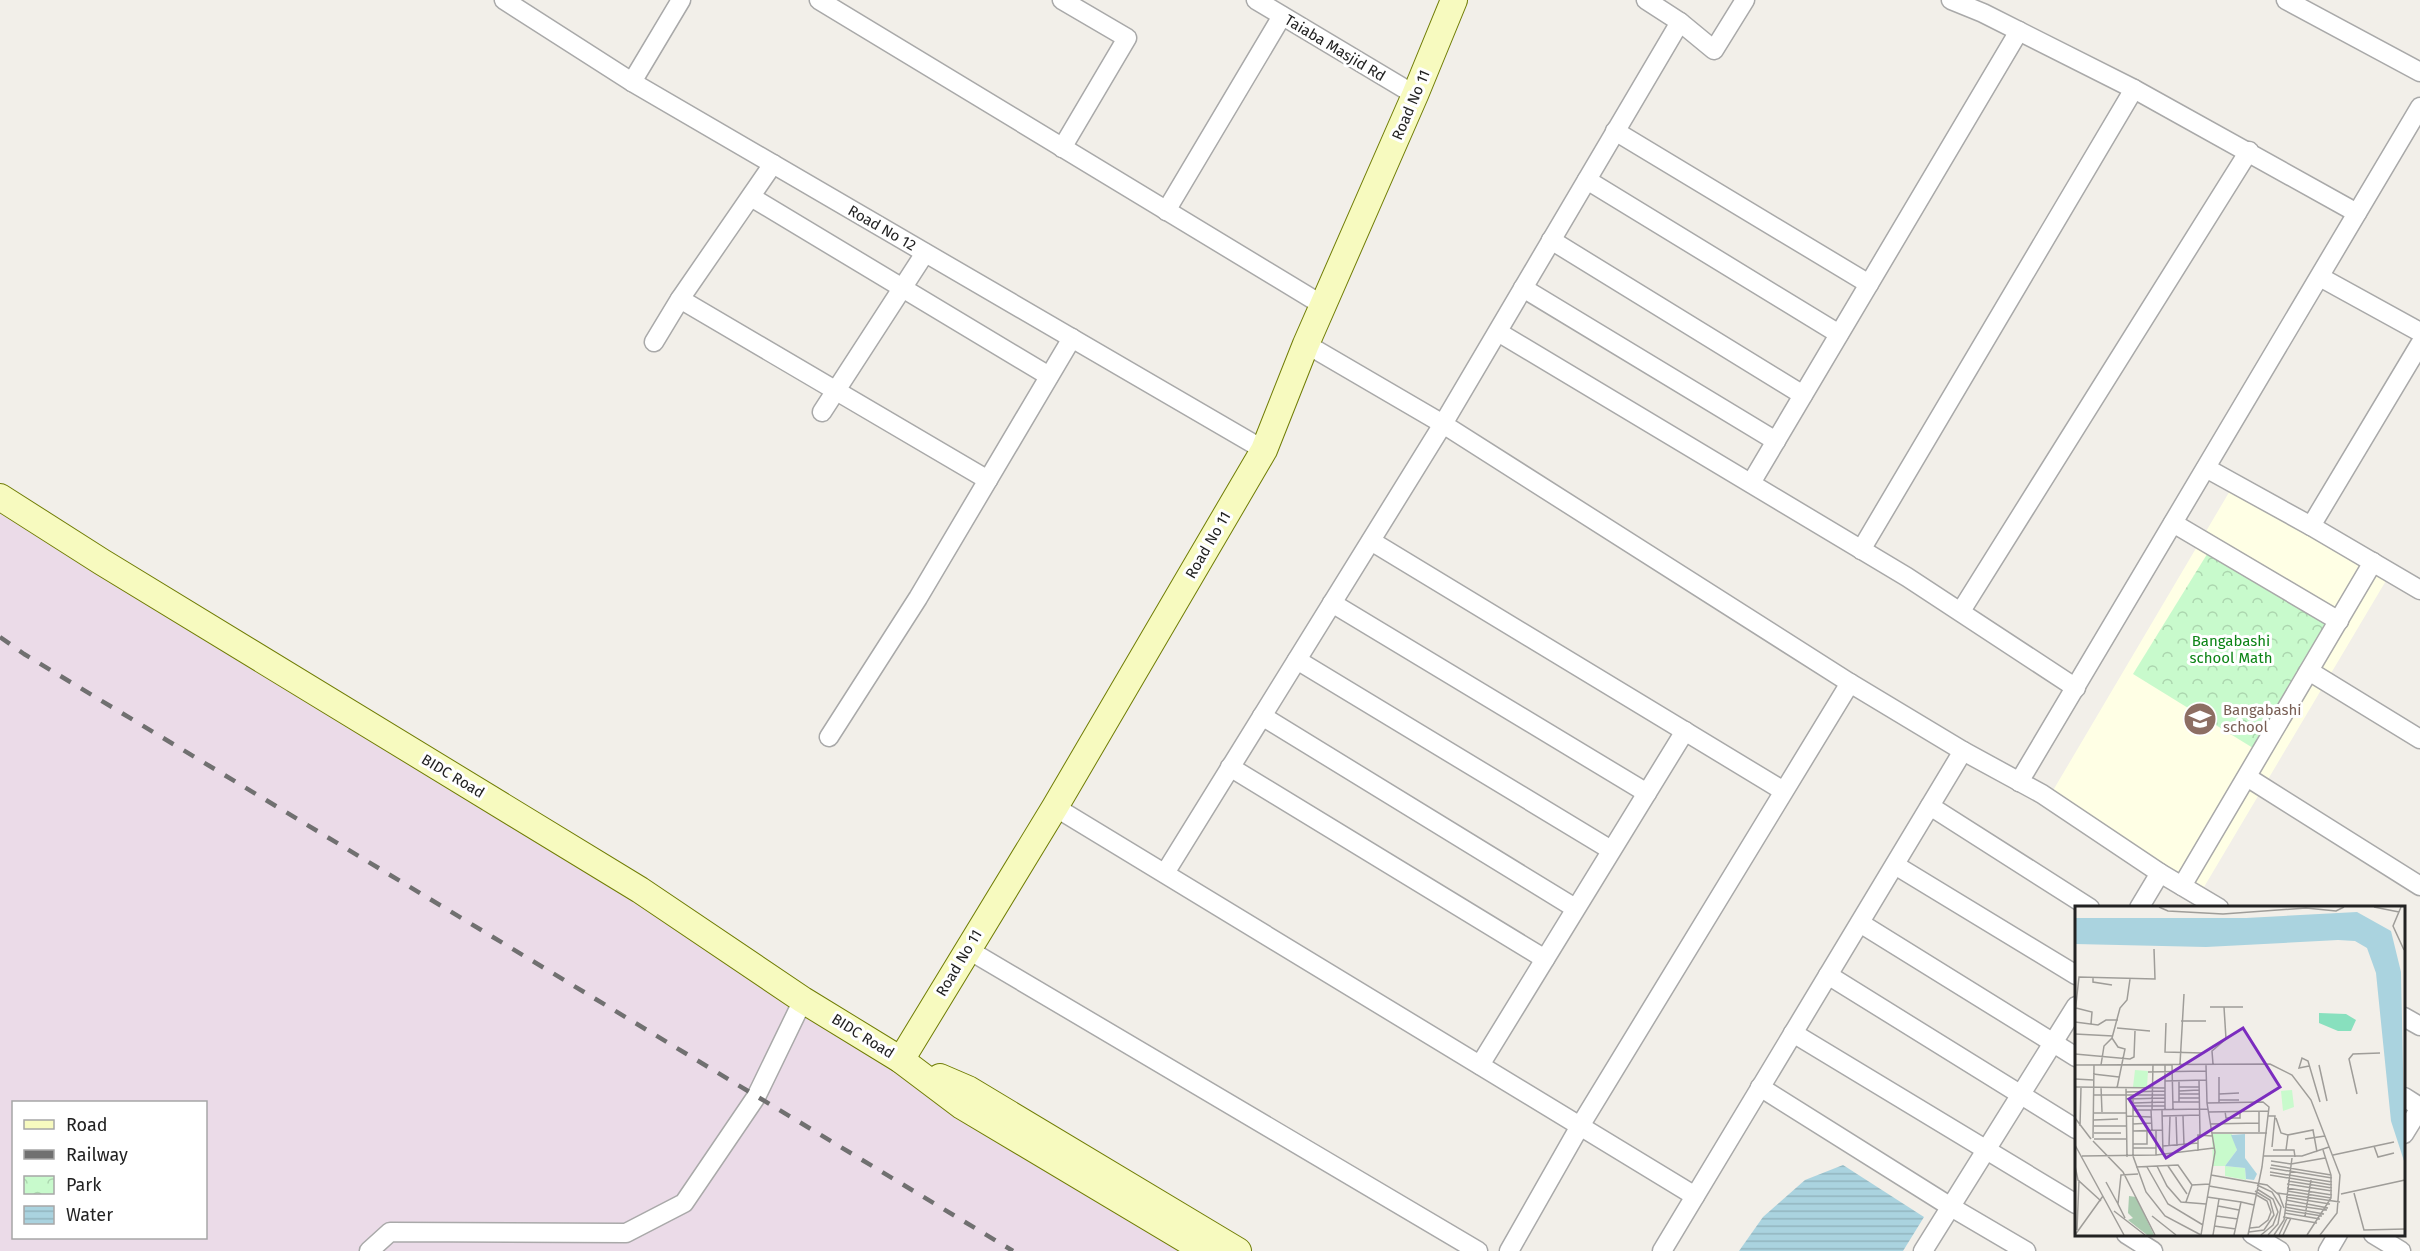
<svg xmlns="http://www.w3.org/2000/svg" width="2420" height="1251" font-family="'Fira Sans',sans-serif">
	<defs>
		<pattern id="park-crowns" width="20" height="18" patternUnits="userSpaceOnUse" patternTransform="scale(1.5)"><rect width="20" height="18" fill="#c8facc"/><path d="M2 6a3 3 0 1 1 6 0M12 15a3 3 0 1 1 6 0" fill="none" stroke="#acd6af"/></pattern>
		<pattern id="water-rules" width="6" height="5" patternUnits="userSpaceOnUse" patternTransform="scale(1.5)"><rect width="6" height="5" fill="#aad3df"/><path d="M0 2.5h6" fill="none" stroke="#92b5bf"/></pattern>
	</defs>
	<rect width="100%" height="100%" fill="#f2efe9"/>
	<path fill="#ebdbe8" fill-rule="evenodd" d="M 0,513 L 803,1000 L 1210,1251 L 0,1251 ZM 14,1102 L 206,1102 L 206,1238 L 14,1238 Z"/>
	<polygon fill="#ffffe5" points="2231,489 2387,579 2204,887 2048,799"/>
	<polygon fill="url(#park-crowns)" points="2209,551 2329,625 2253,748 2133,674"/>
	<polygon fill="url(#water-rules)" points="1843,1165 1924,1217 1903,1251 1739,1251 1763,1217 1805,1180"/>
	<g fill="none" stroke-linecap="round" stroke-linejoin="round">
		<g stroke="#a9a9a9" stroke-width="21">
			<g id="street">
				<polyline points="504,0 632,82 1264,450"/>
				<polyline points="819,0 1324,306"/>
				<polyline points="1062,0 1127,38 1062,148"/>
				<polyline points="1256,0 1415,95"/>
				<polyline points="1646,0 1680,22 1714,50 1745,0"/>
				<polyline points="1951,0 1983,13 2134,89 2357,213"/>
				<polyline points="2286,0 2420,72"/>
				<polyline points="632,82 681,0"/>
				<polyline points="1615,131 1869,284"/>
				<polyline points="1587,180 1839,334"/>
				<polyline points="751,197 1049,376"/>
				<polyline points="1166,211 1282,16"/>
				<polyline points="1551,240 1803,395"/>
				<polyline points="2320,277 2420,332"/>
				<polyline points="1523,288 1776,441"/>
				<polyline points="680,299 988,480"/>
				<polyline points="1498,332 1907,577 2076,688"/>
				<polyline points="654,342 680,299 773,164"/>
				<polyline points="1306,344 1443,424 1850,683 1963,751 2042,794 2160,873 2219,908"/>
				<polyline points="822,412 925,253"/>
				<polyline points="2206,468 2311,526 2420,590"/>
				<polyline points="1751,483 2019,31"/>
				<polyline points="2173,523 2339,621"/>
				<polyline points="2311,526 2420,344"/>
				<polyline points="1371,541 1777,787"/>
				<polyline points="1861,550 2134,89"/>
				<polyline points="1332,603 1647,793"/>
				<polyline points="1961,611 2249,151"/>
				<polyline points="1297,660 1611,850"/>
				<polyline points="2309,671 2420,739"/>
				<polyline points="1262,716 1575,908"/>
				<polyline points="829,737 918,598 1072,338"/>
				<polyline points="1230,767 1545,959"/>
				<polyline points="2247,777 2420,886"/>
				<polyline points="2019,782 2420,107"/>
				<polyline points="1930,806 2090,908"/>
				<polyline points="1055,807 1695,1196"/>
				<polyline points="1895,865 2076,975"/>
				<polyline points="1165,873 1443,424 1680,22"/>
				<polyline points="2182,886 2373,562"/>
				<polyline points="2139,908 2160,873"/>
				<polyline points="1860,923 2076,1057"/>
				<polyline points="967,949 1478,1251"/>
				<polyline points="1828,975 2076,1129"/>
				<polyline points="2404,1017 2420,1026"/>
				<polyline points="1793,1033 2076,1204"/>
				<polyline points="1480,1065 1685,731"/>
				<polyline points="1760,1087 1951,1207 2026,1251"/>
				<polyline points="2404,1097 2420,1107"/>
				<polyline points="2404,1134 2420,1108"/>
				<polyline points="2126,1234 2153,1251"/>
				<polyline points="2252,1234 2280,1251"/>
				<polyline points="2373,1234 2401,1251"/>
				<polyline points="369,1251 390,1232 626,1233 684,1203 756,1097 803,1000"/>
				<polyline points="1509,1251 1580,1126 1850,683"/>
				<polyline points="1662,1251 1963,751"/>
				<polyline points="1923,1251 2076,1006"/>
				<polyline points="2328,1251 2338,1234"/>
			</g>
		</g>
		<g stroke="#707d05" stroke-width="28">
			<g id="secondary">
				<polyline points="0,497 102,562 640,890 803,1000 901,1060 962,1106 1205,1251"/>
				<polyline points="901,1060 1055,807 1264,450 1306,344 1415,95 1454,0"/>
				<polyline points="940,1077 968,1089 1238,1251"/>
			</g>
		</g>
		<use href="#street" stroke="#fff" stroke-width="18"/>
		<use href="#secondary" stroke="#f7fabf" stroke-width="26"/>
		<polyline stroke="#707070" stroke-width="4.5" stroke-dasharray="12 12" stroke-linecap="butt" points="0,637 24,654 1013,1251"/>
	</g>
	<defs>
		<g id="school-disc" transform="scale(1.725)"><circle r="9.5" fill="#8d6e63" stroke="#fff"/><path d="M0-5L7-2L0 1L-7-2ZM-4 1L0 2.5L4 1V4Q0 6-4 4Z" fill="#fff"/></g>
	</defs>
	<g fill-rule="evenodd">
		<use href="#school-disc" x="2200" y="719"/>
	</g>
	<g text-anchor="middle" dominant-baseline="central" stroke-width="6" stroke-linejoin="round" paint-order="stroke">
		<g font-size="15" fill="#222" stroke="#fff">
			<text transform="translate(1335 48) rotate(31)">Taiaba Masjid Rd</text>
			<text transform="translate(1411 105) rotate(-67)">Road No 11</text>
			<text transform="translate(882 228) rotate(30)">Road No 12</text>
			<text transform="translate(1208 545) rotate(-60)">Road No 11</text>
			<text transform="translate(453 776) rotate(31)">BIDC Road</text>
			<text transform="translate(959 963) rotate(-59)">Road No 11</text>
			<text transform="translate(863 1036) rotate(32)">BIDC Road</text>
		</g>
		<g font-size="15" fill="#0c8416" stroke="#fff">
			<text x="2231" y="641">Bangabashi<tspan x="2231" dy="17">school Math</tspan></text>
		</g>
		<g font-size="15" fill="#785e54" stroke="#fff" text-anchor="start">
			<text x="2223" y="710">Bangabashi<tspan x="2223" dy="17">school</tspan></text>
		</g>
	</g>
	<g transform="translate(2075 906)">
		<rect width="330" height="330" fill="#f2efe9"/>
		<path d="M 54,290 L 61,291 L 79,329 L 72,329 L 53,314 L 58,312 L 53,307 Z" fill="#aacbaf"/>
		<path d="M 60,164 L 73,165 L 72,181 L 58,181 ZM 217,184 L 219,201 L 208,205 L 206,185 ZM 137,228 L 157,228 L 162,244 L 150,260 L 170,262 L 171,274 L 150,270 L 150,260 L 138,260 Z" fill="#c8facc"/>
		<path d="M 244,107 L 271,108 L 281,114 L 276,125 L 263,125 L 244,117 Z" fill="#88e0be"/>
		<path d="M 282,6 L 316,25 L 326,66 L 330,258 L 316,215 L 301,67 L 292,42 L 280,35 L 263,34 L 131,41 L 0,38 L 0,12 L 171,12 ZM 170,228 L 170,252 L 182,268 L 179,274 L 171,273 L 170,262 L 150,260 L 162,244 L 156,229 Z" fill="#aad3df"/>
		<path fill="none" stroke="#9f9d99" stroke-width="1.5" d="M 84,1 L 93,5 L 148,8 L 231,2 L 261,5 L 269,1M 299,1 L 324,6M 326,1 L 318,20 L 329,44M 18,71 L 18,76 L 37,79M 135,101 L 168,101M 1,102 L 17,106 L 16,118M 0,107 L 4,71 L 80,73 L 79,43M 106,115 L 131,115M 0,116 L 23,119 L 31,114 L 43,114M 91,117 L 90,146 L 128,147M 42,122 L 75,125M 0,128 L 38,130M 37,132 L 43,141 L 50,143 L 42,182M 0,148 L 55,153 L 59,151 L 60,125M 90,158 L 90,203M 97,158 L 98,203M 105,158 L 109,88M 138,158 L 137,145 L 151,133 L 149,101M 0,159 L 195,158 L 217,169 L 236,194 L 265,269 L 262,307 L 245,329M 26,159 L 29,140 L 37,132 L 45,102 L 52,94 L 55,73M 244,159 L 252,195M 234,160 L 224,162 L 227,152 L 233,155 L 245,196M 73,166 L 131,165M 18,168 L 44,171M 144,171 L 144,197M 0,173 L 18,174M 104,174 L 104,196M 124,174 L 125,229M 90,175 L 131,174M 0,181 L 90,182M 26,181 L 27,206M 104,181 L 124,181M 51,182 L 52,251M 104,185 L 124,184M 51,186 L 90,185M 104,188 L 124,188M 144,188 L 164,187M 282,188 L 274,153 L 278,148 L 305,147M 0,189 L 0,210M 18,189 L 90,189M 58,189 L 58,250 L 71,286 L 90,310 L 126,329M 104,192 L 124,192M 51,193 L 90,192M 144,194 L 164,194M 98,196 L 124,196M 59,197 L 90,196M 132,197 L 188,196 L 194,201 L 187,261 L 173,329M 59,200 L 90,200M 58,204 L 133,203M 76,204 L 77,224M 77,204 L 78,158M 87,204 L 88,249M 150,205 L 151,212 L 165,212 L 165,205M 184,205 L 184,226M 133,206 L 194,205M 18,207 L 51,207M 51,210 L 76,211M 87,210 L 125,209M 101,210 L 102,240M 108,210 L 109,239M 193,210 L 200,210 L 197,241M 0,212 L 16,233M 201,212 L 206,227 L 213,229M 19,214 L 43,213M 58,218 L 76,217M 135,218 L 184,217M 5,220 L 6,181M 19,220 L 51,220M 81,224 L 81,249M 58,225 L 87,224M 19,227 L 46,227M 137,227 L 192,227M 18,232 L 19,159M 19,233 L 51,233M 230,233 L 250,230M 18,235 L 48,266 L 80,329M 58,238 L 72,238 L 72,224M 0,239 L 49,329M 88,240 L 123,237M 94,240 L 95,210M 299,240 L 303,251 L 319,247M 58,242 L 81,242M 198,244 L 219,244 L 220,251M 211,244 L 213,229 L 238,224 L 242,246M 123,245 L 123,229 L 137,230M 258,249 L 319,236M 7,250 L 81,249 L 139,242M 189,250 L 227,250 L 254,241M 196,255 L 216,258 L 250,252M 196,259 L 256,269M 0,260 L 3,274 L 26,295M 82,260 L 92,280 L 106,296 L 131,298M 93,260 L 112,288M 61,261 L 103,259 L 117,279M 72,261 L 93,298 L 128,319M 195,262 L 257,272M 195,266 L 257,276M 136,269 L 192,279 L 204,289 L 209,302M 195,269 L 257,279M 213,275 L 257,282M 31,276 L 43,298M 212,278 L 257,285M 182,279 L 197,286 L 206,301 L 203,318 L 193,329M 134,280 L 180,288 L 192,295 L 196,306 L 193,314 L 184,321 L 175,322M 212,282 L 257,289M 182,283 L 198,293 L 203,306 L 198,319 L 186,329M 212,285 L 256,292M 202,287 L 265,296M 279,287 L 289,324 L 330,323M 266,288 L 330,274M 132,291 L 166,296M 211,291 L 255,298M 211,294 L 253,302M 111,296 L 117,279 L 135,278M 210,298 L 252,304M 143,300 L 164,304M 210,301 L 249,308M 210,304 L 247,310M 39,305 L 70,329M 210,307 L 245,313M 77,310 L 101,329M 141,310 L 163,313M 230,310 L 236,274M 208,311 L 242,317M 50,312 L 43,298 L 46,269 L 63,268M 139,320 L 161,323M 2,324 L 4,274M 174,326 L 189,324 L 199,309 L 195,294 L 180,285M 0,329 L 28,290M 126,329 L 140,246 L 132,197 L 131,159M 138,329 L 144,293M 159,329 L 166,296 L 179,299M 199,329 L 209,314 L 217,252M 204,329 L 212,312M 208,329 L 216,312M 232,329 L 256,292 L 256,269 L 248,244"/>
		<path fill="#7b2cbf" fill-opacity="0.15" stroke="#7b2cbf" stroke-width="3" d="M 168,122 L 205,181 L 91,252 L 54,193 Z"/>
		<rect width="330" height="330" fill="none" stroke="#222" stroke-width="3"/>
	</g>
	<rect x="12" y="1101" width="195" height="138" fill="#ffffff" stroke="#a7a7a7" stroke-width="1.5"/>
	<rect x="24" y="1120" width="30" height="9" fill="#f7fabf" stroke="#a7a7a7" stroke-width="1.5"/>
	<text x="66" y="1131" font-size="18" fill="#222222">Road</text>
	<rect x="24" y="1150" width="30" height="9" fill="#707070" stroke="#a7a7a7" stroke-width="1.5"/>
	<text x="66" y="1161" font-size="18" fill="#222222">Railway</text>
	<rect x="24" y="1176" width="30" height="18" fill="url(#park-crowns)" stroke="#a7a7a7" stroke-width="1.5"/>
	<text x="66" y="1191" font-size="18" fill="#222222">Park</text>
	<rect x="24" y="1206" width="30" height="18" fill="url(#water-rules)" stroke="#a7a7a7" stroke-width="1.5"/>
	<text x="66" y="1221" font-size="18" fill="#222222">Water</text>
</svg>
